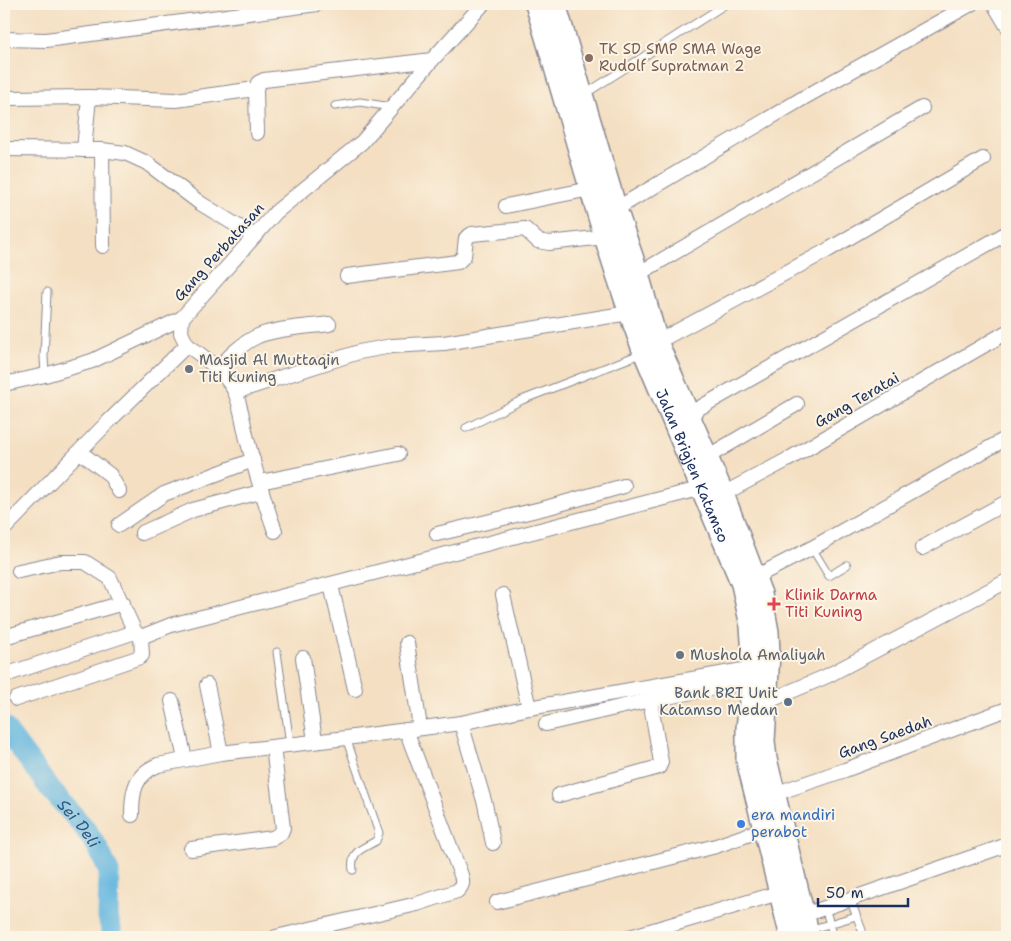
<svg xmlns="http://www.w3.org/2000/svg" width="1011" height="941" font-family="'Shantell Sans',sans-serif">
	<rect width="100%" height="100%" fill="#fcf5e5"/>
	<filter id="ink" filterUnits="userSpaceOnUse"><feTurbulence type="fractalNoise" baseFrequency=".02" numOctaves="2"/><feDisplacementMap in="SourceGraphic" scale="10" xChannelSelector="R" yChannelSelector="G"/><feConvolveMatrix kernelMatrix="1 2 1 2 8 2 1 2 1" color-interpolation-filters="sRGB"/></filter>
	<filter id="wash" filterUnits="userSpaceOnUse"><feTurbulence type="fractalNoise" baseFrequency=".0096" numOctaves="4" result="noise"/><feDisplacementMap in="SourceGraphic" scale="20" xChannelSelector="R" yChannelSelector="G"/><feGaussianBlur stdDeviation="1.12" result="paint"/><feColorMatrix in="noise" values="0 0 0 0 0 0 0 0 0 0 0 0 0 0 0 0 0 1.4 0 .05"/><feComposite in="paint" operator="in"/></filter>
	<g filter="url(#wash)">
		<rect width="100%" height="100%" fill="#f4dfc2"/>
		<g fill="none" stroke-linecap="round" stroke-linejoin="round">
			<path stroke="#63b6df" stroke-width="21" id="s1" d="M 4,727 L 50,789 L 83,826 L 98,848 L 109,872 L 108,917 L 113,937"/>
		</g>
	</g>
	<g filter="url(#ink)">
		<g fill="none" stroke-linecap="round" stroke-linejoin="round">
			<g stroke="#888790" stroke-width="9">
				<g id="lane">
					<polyline points="585,94 726,4"/>
					<polyline points="335,106 360,102 391,107"/>
					<polyline points="45,375 44,357 47,292"/>
					<polyline points="466,428 522,400 643,353"/>
					<polyline points="812,548 829,576 847,565"/>
					<polyline points="277,652 290,744"/>
					<path d="M 346,738 L 379,833 L 376,841 C 362,849 350,851 353,870"/>
					<polyline points="850,899 862,930"/>
					<polyline points="825,908 834,937"/>
					<polyline points="809,930 856,916"/>
				</g>
			</g>
			<g stroke="#888790" stroke-width="16">
				<g id="street">
					<polyline points="994,4 1007,26"/>
					<polyline points="4,39 46,40 317,4"/>
					<polyline points="9,98 89,97"/>
					<polyline points="257,133 256,89 258,83 264,80 432,60"/>
					<polyline points="4,149 102,150 125,153 147,163 200,203 254,236"/>
					<polyline points="84,150 89,97 176,100 248,90"/>
					<polyline points="102,150 103,246"/>
					<polyline points="506,206 590,189"/>
					<polyline points="616,209 805,97 971,4"/>
					<polyline points="638,274 922,108"/>
					<polyline points="347,276 458,262 464,256 466,238 472,234 525,229 538,241 549,243 605,237"/>
					<polyline points="657,342 828,250 983,159"/>
					<path d="M 187,345 C 205,358 223,370 234,390 C 241,403 243,424 247,439 C 255,470 264,500 275,531"/>
					<path d="M 218,368 C 230,356 242,343 258,336 C 278,328 307,327 329,324"/>
					<polyline points="4,384 45,375 92,361 182,318"/>
					<polyline points="235,392 359,352 392,346 444,343 629,313"/>
					<polyline points="687,415 1007,233"/>
					<polyline points="80,452 110,475 119,491"/>
					<polyline points="707,457 797,404"/>
					<polyline points="260,482 398,454"/>
					<polyline points="723,494 787,460 1007,332"/>
					<polyline points="119,525 164,494 253,460"/>
					<polyline points="4,529 108,422 187,345 181,333 182,318 276,212 362,142 432,60 483,4"/>
					<polyline points="142,533 193,510 260,492"/>
					<polyline points="437,534 549,507 624,486"/>
					<polyline points="922,548 1007,502"/>
					<polyline points="19,571 61,562 85,562 110,578 135,632 141,637"/>
					<polyline points="755,577 812,548 1007,438"/>
					<polyline points="331,585 355,689"/>
					<polyline points="503,595 529,708"/>
					<polyline points="4,637 123,603"/>
					<polyline points="407,643 420,727"/>
					<polyline points="303,658 315,741"/>
					<polyline points="8,674 135,632"/>
					<polyline points="207,685 221,753"/>
					<polyline points="16,699 140,657 142,655 141,637 171,625 703,488"/>
					<polyline points="172,701 185,759"/>
					<polyline points="766,702 827,676 1007,581"/>
					<polyline points="461,723 485,804 493,843"/>
					<polyline points="546,724 650,700 753,681"/>
					<polyline points="774,794 845,770 1007,709"/>
					<polyline points="559,795 659,767 661,762 650,700"/>
					<path d="M 132,815 C 132,792 134,775 158,765 L 221,753 L 346,738 L 461,723 L 529,708 L 754,668"/>
					<polyline points="191,849 273,838 281,833 283,828 273,747"/>
					<polyline points="497,902 716,846 764,829"/>
					<polyline points="804,915 1007,845"/>
					<path d="M 276,937 L 417,904 L 457,891 C 463,886 463,882 461,875 L 406,730"/>
					<polyline points="630,937 779,893"/>
				</g>
			</g>
			<g stroke="#888790" stroke-width="24">
				<g id="primary">
					<path id="s2" d="M 536,4 C 571,118 601,235 642,347 L 742,584 L 751,626 L 754,668 L 747,728 L 747,760 L 791,937"/>
					<polyline points="555,4 616,209 638,274 657,342 723,494 761,594 768,632 769,653 764,741 766,759 809,937"/>
				</g>
			</g>
			<use href="#lane" stroke="#fff" stroke-width="7"/>
			<use href="#street" stroke="#fff" stroke-width="14"/>
			<use href="#primary" stroke="#fff" stroke-width="21"/>
		</g>
	</g>
	<circle fill="#8d6e63" stroke="#fcf5e5" stroke-width="2" cx="589" cy="58" r="5"/>
	<g fill="#6b7280" stroke="#fcf5e5" stroke-width="2">
		<circle cx="189" cy="369" r="5"/>
		<circle cx="680" cy="655" r="5"/>
	</g>
	<path fill="#e0444e" stroke="#fcf5e5" stroke-width="2" d="M771.5 596.5h5v5h5v5h-5v5h-5v-5h-5v-5h5z"/>
	<circle fill="#5c6f8a" stroke="#fcf5e5" stroke-width="2" cx="788" cy="702" r="5"/>
	<circle fill="#3f7fe0" stroke="#fcf5e5" stroke-width="2" cx="741" cy="824" r="5"/>
	<g text-anchor="middle" dominant-baseline="central" stroke-width="4" stroke-linejoin="round" paint-order="stroke">
		<g font-size="15" fill="#785e54" stroke="#fcf5e5" text-anchor="start">
			<text x="599" y="49">TK SD SMP SMA Wage<tspan x="599" dy="17">Rudolf Supratman 2</tspan></text>
		</g>
		<g font-size="15" fill="#1b2f5e" stroke="#fcf5e5">
			<text transform="translate(219 252) rotate(-48)">Gang Perbatasan</text>
			<text transform="translate(857 400) rotate(-30)">Gang Teratai</text>
			<text stroke="none"><textPath href="#s2" startOffset="488">Jalan Brigjen Katamso</textPath></text>
			<text transform="translate(885 737) rotate(-20)">Gang Saedah</text>
		</g>
		<g font-size="15" fill="#5b616d" stroke="#fcf5e5" text-anchor="start">
			<text x="199" y="360">Masjid Al Muttaqin<tspan x="199" dy="17">Titi Kuning</tspan></text>
			<text x="690" y="655">Mushola Amaliyah</text>
		</g>
		<g font-size="15" fill="#be3a42" stroke="#fcf5e5" text-anchor="start">
			<text x="785" y="595">Klinik Darma<tspan x="785" dy="17">Titi Kuning</tspan></text>
		</g>
		<g font-size="15" fill="#4e5e75" stroke="#fcf5e5" text-anchor="end">
			<text x="778" y="693">Bank BRI Unit<tspan x="778" dy="17">Katamso Medan</tspan></text>
		</g>
		<g font-size="15" fill="#366cbe" stroke="#fcf5e5" text-anchor="start">
			<text x="751" y="815">era mandiri<tspan x="751" dy="17">perabot</tspan></text>
		</g>
		<g font-size="16" font-style="italic" fill="#315885" stroke="#fcf5e5">
			<text stroke="none"><textPath href="#s1" startOffset="122">Sei Deli</textPath></text>
		</g>
	</g>
	<rect width="1011" height="941" fill="none" stroke="#fcf5e5" stroke-width="20"/>
	<path d="M818 898v8h90v-8" fill="none" stroke="#1b2f5e" stroke-width="2.5"/>
	<text x="826" y="898" font-size="15" fill="#1b2f5e" stroke="#fcf5e5" stroke-width="4" paint-order="stroke">50 m</text>
</svg>
